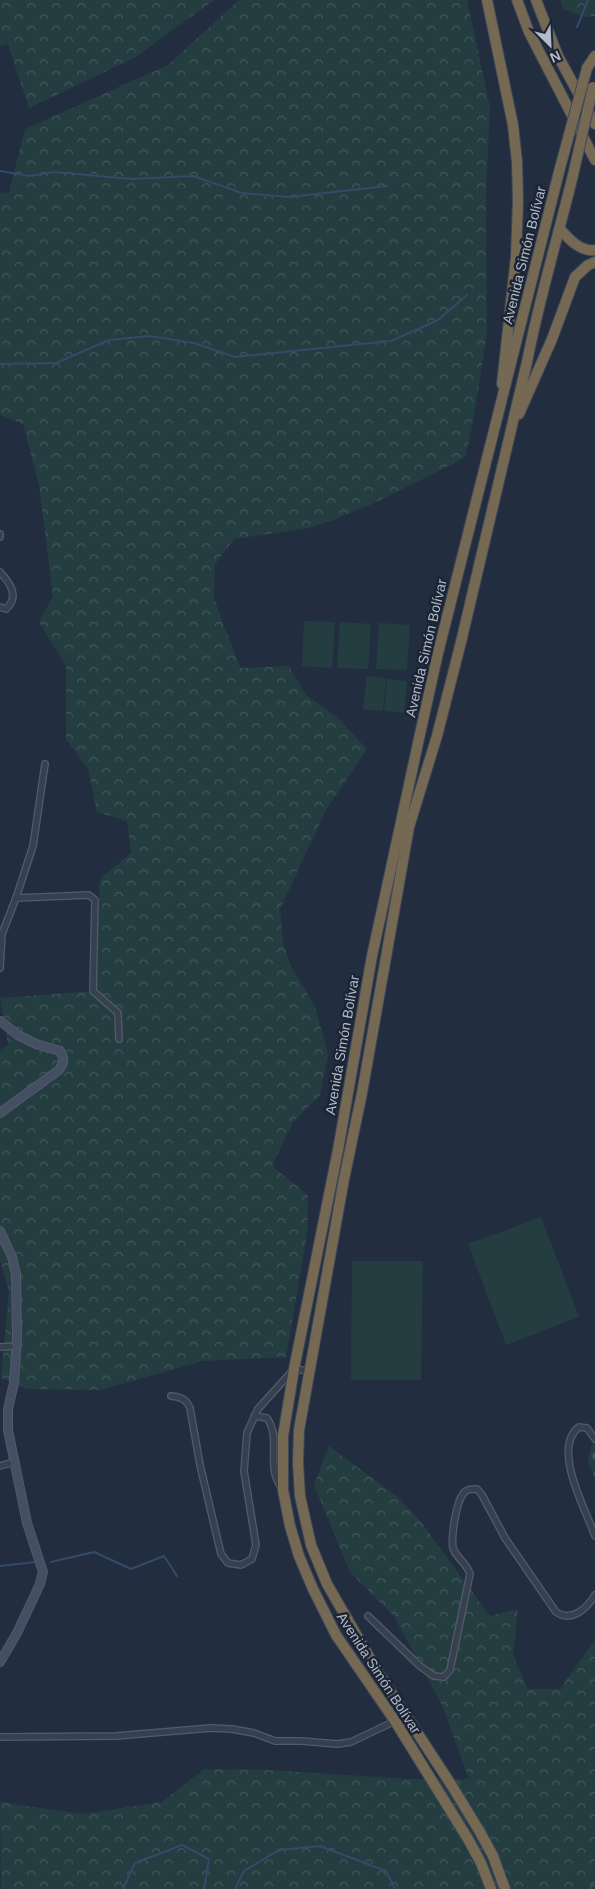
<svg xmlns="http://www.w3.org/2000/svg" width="595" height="1889" font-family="Helvetica,sans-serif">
	<defs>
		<pattern id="forest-crowns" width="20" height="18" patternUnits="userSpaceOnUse" patternTransform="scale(1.25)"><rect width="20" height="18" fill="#243d41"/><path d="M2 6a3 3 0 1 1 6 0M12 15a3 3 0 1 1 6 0" fill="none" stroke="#41575b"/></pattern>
		<pattern id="cemetery-stones" width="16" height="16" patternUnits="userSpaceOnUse" patternTransform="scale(1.25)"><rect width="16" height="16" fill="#243d41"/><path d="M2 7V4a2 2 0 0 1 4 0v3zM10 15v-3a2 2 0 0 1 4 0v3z" fill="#41575b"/></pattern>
	</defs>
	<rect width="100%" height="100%" fill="#222e40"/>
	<g fill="#243d41">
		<polygon points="304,621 335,622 332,668 302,666"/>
		<polygon points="340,622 371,624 368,669 337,668"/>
		<polygon points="379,623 410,625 407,670 376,669"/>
		<polygon points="367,676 386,678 383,711 363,709"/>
		<polygon points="387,679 407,681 404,713 384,711"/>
		<polygon points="541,1217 579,1317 506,1345 468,1244"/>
		<polygon points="352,1261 423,1261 421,1380 351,1380"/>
	</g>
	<g fill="url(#forest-crowns)">
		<polygon points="0,0 214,0 136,57 29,108 8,44 0,46"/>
		<polygon points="239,0 467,0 490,107 486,192 487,332 475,410 466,456 451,465 372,504 336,519 309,528 234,539 215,564 214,598 224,627 241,668 289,666 306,695 337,717 367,749 326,810 280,909 283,942 290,964 316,1009 328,1055 320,1095 293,1122 272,1166 308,1195 307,1235 286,1357 203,1361 100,1390 27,1389 1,1378 9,1291 0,1259 0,1050 8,1045 0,998 96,991 100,879 131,853 127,821 97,812 88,769 66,739 66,666 39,622 53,596 39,485 23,424 0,415 0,193 9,192 25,129 168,65"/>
		<polygon points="560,0 595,0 595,16 584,17 563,9"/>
		<polygon points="329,1446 398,1497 421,1522 490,1616 518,1609 513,1655 528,1689 560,1689 595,1640 595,1889 1,1889 0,1802 83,1814 162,1802 204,1769 267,1770 409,1779 469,1779 443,1707 394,1616 350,1572 314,1485"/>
	</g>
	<polygon fill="url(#cemetery-stones)" points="595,1431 595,1478 588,1461"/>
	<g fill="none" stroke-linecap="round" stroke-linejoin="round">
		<g stroke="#354968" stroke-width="2">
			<polyline points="577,27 588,0"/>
			<polyline points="0,171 29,176 54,172 132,179 193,176 242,193 290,197 387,186"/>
			<polyline points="0,364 56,363 109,340 150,336 194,343 235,357 391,341 438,320 467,295"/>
			<polyline points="51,1562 94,1552 131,1569 164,1556 177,1576"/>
			<polyline points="0,1566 36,1562"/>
			<polyline points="123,1889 135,1863 182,1845 209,1859 204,1889"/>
			<polyline points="235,1889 244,1871 279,1850 320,1846 386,1871 395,1889"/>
			<polyline points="591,1889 592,1885 595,1885"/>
		</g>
		<g stroke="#525b6a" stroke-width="8">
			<g id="street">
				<polyline points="0,534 0,537"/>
				<path d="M 0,572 C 10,583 20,597 6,609 L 0,607"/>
				<polyline points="16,898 89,895 95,900 93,991 118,1013 119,1039"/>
				<polyline points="0,968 2,934 16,898 33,846 45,764"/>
				<polyline points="0,1347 16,1346"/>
				<path d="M 171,1396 C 181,1397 186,1399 190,1408 L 200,1465 L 221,1554 L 228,1563 L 241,1565 L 252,1559 L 256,1545 L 244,1471 L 247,1433 L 258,1409 L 294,1369 L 309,1371"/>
				<path d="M 254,1416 L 267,1418 C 282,1439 265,1468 282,1488"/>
				<path d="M 595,1439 L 587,1428 L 579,1427 C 551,1448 586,1510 595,1536"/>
				<polyline points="0,1466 14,1462"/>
				<path d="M 368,1616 L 421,1667 L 434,1676 L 444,1677 L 450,1670 L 470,1574 C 467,1563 456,1558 453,1548 C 451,1537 456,1503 463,1494 C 466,1489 471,1489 477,1489 L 482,1495 L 505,1538 L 556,1612 C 572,1623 587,1608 595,1595"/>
				<polyline points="0,1737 116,1736 211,1728 232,1729 254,1733 275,1741 301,1741 337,1744 351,1742 395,1721"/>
			</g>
		</g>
		<g stroke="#525b6a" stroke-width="10">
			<g id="secondary">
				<path d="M 0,1021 L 18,1035 L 36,1044 L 60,1051 C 65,1059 64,1063 59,1070 L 0,1113"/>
				<polyline points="0,1231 12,1257 16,1274 17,1337 14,1383 8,1409 8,1430 27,1523 43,1572 40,1584 17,1633 0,1662"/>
			</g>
		</g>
		<g stroke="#3f4857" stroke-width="12">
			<g id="highway">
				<polyline points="487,0 513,125 517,162 518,201 516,257 502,384"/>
				<polyline points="517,0 529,32 595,160"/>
				<polyline points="536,0 558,56 595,124"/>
				<polyline points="587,68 595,56"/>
				<path d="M 560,229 C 569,239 580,252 595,250"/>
				<polyline points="519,414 552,339 575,277 588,265 595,262"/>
				<polyline points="491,1889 481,1863 468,1839 395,1721 336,1635 313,1589 299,1556 290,1526 283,1490 283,1436 294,1369 338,1150 372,956 420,734 438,653 560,168"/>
				<path d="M 505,1889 L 493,1856 L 480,1832 L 452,1786 L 379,1674 L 327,1584 L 311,1545 L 300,1496 L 298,1463 L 299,1430 L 344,1179 L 362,1093 L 409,827 L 437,736 L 461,642 L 527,362 C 539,299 558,237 573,175"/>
			</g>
		</g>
		<use href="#street" stroke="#37404f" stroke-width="5.5"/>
		<use href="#secondary" stroke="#444f63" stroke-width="8"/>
		<use href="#highway" stroke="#766953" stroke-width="10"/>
		<g stroke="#3f4857" stroke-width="12" stroke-linecap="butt">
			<g id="highway-bridge">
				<polyline points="560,168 587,68"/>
				<polyline points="573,175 593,87"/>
			</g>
		</g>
		<use href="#highway-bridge" stroke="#766953" stroke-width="10"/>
	</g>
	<g text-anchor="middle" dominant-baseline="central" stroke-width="5" stroke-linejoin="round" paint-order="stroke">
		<g font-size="14" fill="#b3bbca" stroke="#1c2534">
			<text transform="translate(524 255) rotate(-76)">Avenida Simón Bolívar</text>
			<text transform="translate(426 648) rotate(-77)">Avenida Simón Bolívar</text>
			<text transform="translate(342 1045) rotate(-80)">Avenida Simón Bolívar</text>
			<text transform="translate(379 1673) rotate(57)">Avenida Simón Bolívar</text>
		</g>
	</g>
	<g transform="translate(550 45) rotate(156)" stroke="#1c2534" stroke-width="4" paint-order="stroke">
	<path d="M0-4L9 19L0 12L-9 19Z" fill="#b3bbca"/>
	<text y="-8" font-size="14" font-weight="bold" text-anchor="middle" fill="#b3bbca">N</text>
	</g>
</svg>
